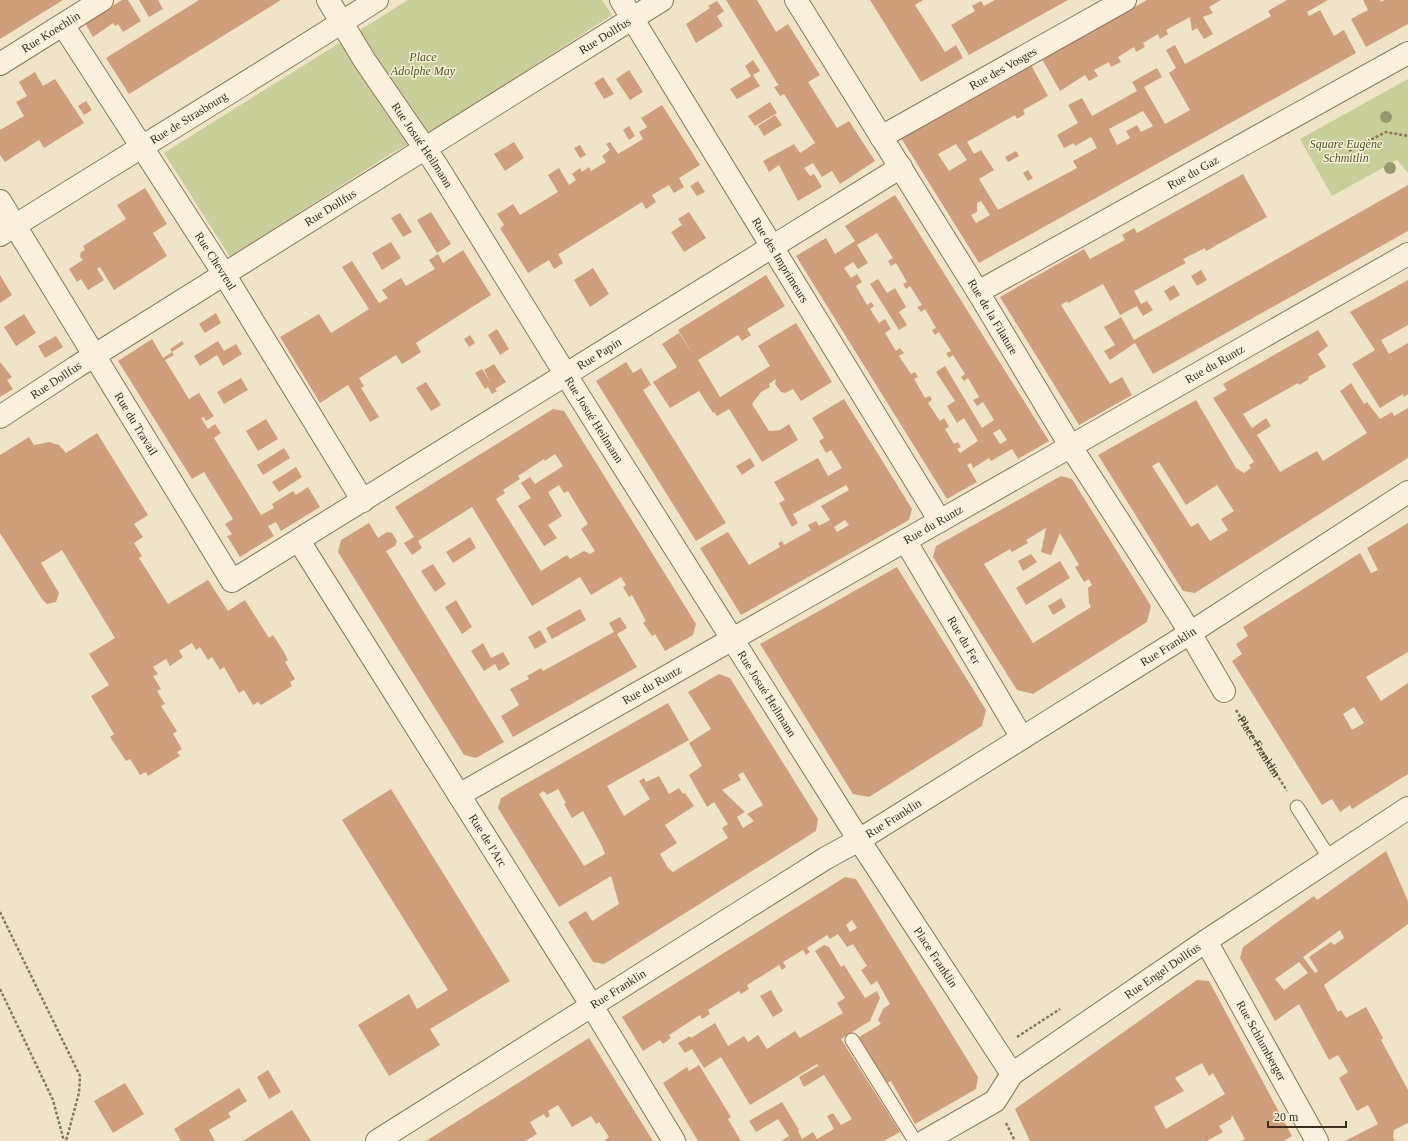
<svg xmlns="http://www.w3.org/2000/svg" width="1408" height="1141" font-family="'Times New Roman',serif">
	<rect width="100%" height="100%" fill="#f0e4c8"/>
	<g fill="#c9cf9b">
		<polygon points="408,0 602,0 612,15 443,125 392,153 230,257 164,153"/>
		<polygon points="1408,79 1408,173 1397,160 1332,196 1300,139"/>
	</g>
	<g fill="#cf9f7d" fill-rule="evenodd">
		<polygon points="0,0 63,0 0,39"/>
		<polygon points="122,0 128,0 141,21 123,32 118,24 115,26 113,23 93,37 85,23"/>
		<polygon points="139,0 158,0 163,9 149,17"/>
		<polygon points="199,0 281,0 129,94 106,58"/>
		<polygon points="726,0 757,0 776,32 788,24 820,75 808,82 837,128 849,121 875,161 840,184 832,171 822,177 813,163 804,168 810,176 814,174 822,187 798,201 779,165 769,172 763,161 794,144 800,153 815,143 784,94 780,96 774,87 779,85 777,83"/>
		<polygon points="870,0 923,0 915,5 945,52 956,45 963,58 921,82"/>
		<polygon points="995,0 1068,0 969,55 951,25 975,11 972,6 981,1 984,6"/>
		<polygon points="1147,0 1221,0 1209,7 1213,13 1203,17 1213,34 1204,39 1197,28 1192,31 1190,17 1166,30 1168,34 1160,39 1158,34 1143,43 1145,47 1136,52 1134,47 1118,57 1121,62 1111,67 1109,62 1094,70 1098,76 1089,81 1085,75 1060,91 1042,59"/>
		<path d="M 1287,0 L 1328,0 L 1307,12 L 1309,16 L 1320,10 L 1334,36 L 1344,30 L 1356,53 L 979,263 L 901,138 L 1031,65 L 1048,96 L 1023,110 L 1025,114 L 1017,119 L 1015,115 L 967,142 L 974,154 L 981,150 L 994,170 L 979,179 L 998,210 L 1077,168 L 1073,161 L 1097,148 L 1091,137 L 1075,146 L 1074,143 L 1064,148 L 1057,135 L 1078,123 L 1068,105 L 1082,98 L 1092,116 L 1137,91 L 1132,82 L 1157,68 L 1162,77 L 1144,87 L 1165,124 L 1190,110 L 1169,73 L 1176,68 L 1166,50 L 1175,45 L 1185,64 L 1271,16 L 1268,11 ZM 1143,111 L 1153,126 L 1141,132 L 1137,125 L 1126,131 L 1130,138 L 1117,145 L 1109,129 ZM 956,144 L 967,160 L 949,171 L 938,154 ZM 981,201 L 990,215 L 976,223 L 971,215 L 977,212 L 977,203 Z"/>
		<polygon points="1363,0 1380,0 1381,2 1385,0 1408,0 1408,24 1366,47 1351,19 1368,10"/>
		<polygon points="717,1 724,11 717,16 723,26 696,43 686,24 710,8 708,6"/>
		<polygon points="753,60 760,71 753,75 760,86 737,99 730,89 751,76 745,66"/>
		<polygon points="629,70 643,92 630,100 616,79"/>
		<polygon points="35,72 43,86 55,79 84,123 44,148 39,140 5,162 0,155 0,130 24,116 16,102 27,96 19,82"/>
		<polygon points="603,77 614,94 604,99 594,83"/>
		<polygon points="86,101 92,110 84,115 78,106"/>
		<polygon points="770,102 777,113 755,126 748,116"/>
		<polygon points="662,105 700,165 679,178 684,187 674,193 669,185 652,195 656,202 646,209 642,202 562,252 558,254 563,263 554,269 549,260 528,273 500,228 504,225 497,214 513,204 520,215 558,192 548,175 559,168 569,185 576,180 572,174 580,168 582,172 589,167 591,171 606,162 602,156 610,150 606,144 610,142 618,154 643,139 639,132 647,127 641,118"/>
		<polygon points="775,115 782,125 764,136 758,126"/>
		<polygon points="629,126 635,136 629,140 623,130"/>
		<polygon points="514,142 524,158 505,171 494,154"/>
		<polygon points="580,145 586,155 580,158 574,148"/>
		<polygon points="1016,151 1019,156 1008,162 1005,157"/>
		<polygon points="1028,170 1033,178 1028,181 1023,173"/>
		<polygon points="1243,174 1267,217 1206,251 1205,248 1183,259 1186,263 1134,291 1141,304 1147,301 1153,310 1143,316 1137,306 1120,315 1103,284 1068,303 1067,301 1061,305 1110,384 1122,377 1132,395 1079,425 1000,297 1084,249 1090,259 1125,240 1122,235 1134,228 1137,233"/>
		<polygon points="698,181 705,192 697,196 690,186"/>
		<polygon points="1408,185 1408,231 1153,374 1135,343 1110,360 1104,351 1115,345 1104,327 1121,317 1134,340"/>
		<polygon points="145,188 167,224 153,233 167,256 114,290 100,267 97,269 104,280 88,290 81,279 77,282 69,269 83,260 80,257 81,252 85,250 83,246 126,219 117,205"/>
		<path d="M 895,195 L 1049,441 L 1018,459 L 1012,449 L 991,461 L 989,458 L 973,468 L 971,463 L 967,465 L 977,482 L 947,499 L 796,256 L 826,238 L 835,254 L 855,241 L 845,226 ZM 877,233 L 893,258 L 888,261 L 891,266 L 896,263 L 907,282 L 903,284 L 906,289 L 910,286 L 922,305 L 917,307 L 921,312 L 925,309 L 936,328 L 932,330 L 935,335 L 939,332 L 951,351 L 946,353 L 949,358 L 953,355 L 965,374 L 961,377 L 964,381 L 968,378 L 979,397 L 973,400 L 977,406 L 983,402 L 994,420 L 982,428 L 945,366 L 936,372 L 955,401 L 947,406 L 957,423 L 964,418 L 978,441 L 960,453 L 957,449 L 961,447 L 958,442 L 954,444 L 945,429 L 949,427 L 947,423 L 944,418 L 940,421 L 928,403 L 932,400 L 930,396 L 925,398 L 914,379 L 918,377 L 915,372 L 911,374 L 899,356 L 904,353 L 900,348 L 896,351 L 885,333 L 891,329 L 885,319 L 879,323 L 870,309 L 874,306 L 871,302 L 867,305 L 856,286 L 862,282 L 857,274 L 851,278 L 844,268 L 853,262 L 858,269 L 868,263 L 857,245 ZM 1000,429 L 1007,440 L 1000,444 L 993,433 Z"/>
		<polygon points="431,212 451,244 437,253 417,220"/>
		<polygon points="689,212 706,238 684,252 671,232 682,225 678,219"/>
		<polygon points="400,213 412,232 403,237 391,218"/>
		<polygon points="391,242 401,258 382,270 372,253"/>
		<polygon points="463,250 491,295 416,343 421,352 412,358 402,364 396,355 359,378 364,386 361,388 379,417 370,422 348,385 320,403 280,337 319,314 331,333 369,309 342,267 352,261 379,303 388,298 382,290 401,278 406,286 435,269 429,260 438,254 443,263"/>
		<polygon points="593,268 609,294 590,307 574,280"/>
		<polygon points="1201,270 1207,280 1197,286 1191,276"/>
		<polygon points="0,275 12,295 0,303"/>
		<polygon points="766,275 785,306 747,329 751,335 742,341 738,335 698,360 720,397 770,366 758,346 796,323 832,382 801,401 793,389 785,393 781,392 775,384 776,379 769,384 770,387 761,392 752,404 769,431 780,430 789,424 798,440 762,462 729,409 717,416 714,412 713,413 699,391 670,408 653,382 677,367 662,344 679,333 694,356 678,330"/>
		<polygon points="878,279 887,293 895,288 906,307 899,312 907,325 899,330 870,284"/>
		<polygon points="1408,280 1408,325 1381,340 1389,354 1408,343 1408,394 1404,397 1403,394 1380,408 1352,364 1375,350 1350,312"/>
		<polygon points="1174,285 1180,295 1170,301 1164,291"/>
		<polygon points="216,313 221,323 205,333 199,324"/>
		<polygon points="24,314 36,333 16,346 4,327"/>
		<polygon points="497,329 509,349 500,355 488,335"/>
		<path d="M 1318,330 L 1328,346 L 1318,354 L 1326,367 L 1308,377 L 1309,379 L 1299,385 L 1298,383 L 1243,414 L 1252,428 L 1266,418 L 1271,426 L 1257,435 L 1280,472 L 1317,451 L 1323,461 L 1367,433 L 1340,391 L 1351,383 L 1364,404 L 1367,402 L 1380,419 L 1392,412 L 1394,416 L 1408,408 L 1408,458 L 1195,593 L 1183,591 L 1098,455 L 1196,400 L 1236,468 L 1244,473 L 1251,468 L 1249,465 L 1254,462 L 1213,398 L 1227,390 L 1223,384 ZM 1159,462 L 1186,505 L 1217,485 L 1234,511 L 1221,519 L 1228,530 L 1210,541 L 1198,523 L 1191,527 L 1152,466 Z"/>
		<polygon points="470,335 475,343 469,347 464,339"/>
		<polygon points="56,336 63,347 45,358 38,346"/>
		<polygon points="152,339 163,358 172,352 174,355 165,360 189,399 199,393 211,412 214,416 206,421 204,417 201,418 208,429 215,424 221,433 214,438 261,515 274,508 272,504 293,491 296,495 308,487 320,507 281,531 276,522 268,526 274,536 240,557 227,536 232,534 225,524 233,519 204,472 192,479 118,361"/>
		<polygon points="182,341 184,344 172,352 170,349"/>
		<polygon points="218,341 224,351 236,344 242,354 223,366 217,355 200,366 194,356"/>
		<polygon points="0,362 12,377 7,380 13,389 0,397"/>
		<polygon points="626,362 633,373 641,368 651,385 643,390 726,523 696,541 596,381"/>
		<polygon points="494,364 506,382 495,389 497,391 492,394 488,387 485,389 475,373 482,369 491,383 484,370"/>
		<polygon points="241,378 248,390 224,404 217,392"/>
		<polygon points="426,382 441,405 431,411 416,388"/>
		<path d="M 844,399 L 912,509 L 909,520 L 741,615 L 700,548 L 728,532 L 749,565 L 780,547 L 778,543 L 782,541 L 784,545 L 811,530 L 808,525 L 816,521 L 819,526 L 830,520 L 821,506 L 849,490 L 846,485 L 793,514 L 798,523 L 792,527 L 779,503 L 785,500 L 774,482 L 818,458 L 828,476 L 842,468 L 831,450 L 826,453 L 819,441 L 824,438 L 812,418 ZM 845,520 L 849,525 L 837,532 L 834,527 Z"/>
		<path d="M 553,409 L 564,411 L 696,624 L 693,635 L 665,651 L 655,634 L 652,636 L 643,623 L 646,621 L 632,595 L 629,597 L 623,587 L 626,585 L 621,577 L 591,595 L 580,577 L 532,606 L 472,507 L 418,541 L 422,548 L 412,555 L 404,543 L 414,537 L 395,507 ZM 555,454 L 563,466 L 535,484 L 530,477 L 521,483 L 531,498 L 518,506 L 544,546 L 557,538 L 548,525 L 562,516 L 548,492 L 559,485 L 564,493 L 568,491 L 588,524 L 581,529 L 595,551 L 590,554 L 584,551 L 570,559 L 567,555 L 541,571 L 496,499 L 505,493 L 503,490 L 520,479 L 518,476 L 544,459 L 545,461 Z"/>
		<polygon points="266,419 278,439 258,451 246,431"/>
		<polygon points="97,433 148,515 134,524 143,537 134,543 142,556 139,558 168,604 208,580 228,611 245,600 269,638 273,635 284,652 288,660 285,662 295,679 290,682 292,686 261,705 258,702 253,705 244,690 239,693 224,667 220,670 212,657 208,660 200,647 196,650 192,643 179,651 183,657 170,666 166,659 153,667 158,674 153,676 161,689 157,691 165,704 161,706 177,731 173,734 182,749 177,752 180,756 148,776 146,772 140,775 130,759 126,761 110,737 114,734 91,696 109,685 89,654 115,638 62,550 41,563 59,593 56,602 47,604 42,599 0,533 0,455 29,437 34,445 49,442 59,445 66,453"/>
		<polygon points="284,448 290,458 263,475 257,465"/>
		<polygon points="750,458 755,466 742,475 736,466"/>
		<polygon points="296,467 302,477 279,492 272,482"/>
		<path d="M 1061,476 L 1072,479 L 1151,606 L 1147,622 L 1033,694 L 1017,690 L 933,557 L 936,546 ZM 1046,528 L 1041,552 L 1051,555 L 1060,533 L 1079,565 L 1075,567 L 1084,582 L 1089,579 L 1092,585 L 1088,588 L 1089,603 L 1091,607 L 1033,643 L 984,564 L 1010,549 L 1012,552 L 1028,543 L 1026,540 Z"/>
		<polygon points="369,523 378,538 387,532 392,533 397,541 395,546 386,551 504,742 476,758 464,755 338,552 341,540"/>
		<path d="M 1408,523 L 1408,652 L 1366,677 L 1381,701 L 1408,683 L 1408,774 L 1352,809 L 1350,805 L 1340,812 L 1332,799 L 1322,805 L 1232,661 L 1242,654 L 1236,644 L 1248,636 L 1243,627 L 1360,553 L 1371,573 L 1378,570 L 1367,548 ZM 1354,707 L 1364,723 L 1352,730 L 1343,714 Z"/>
		<polygon points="470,537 476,548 453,563 446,552"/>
		<polygon points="1031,554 1037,562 1023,571 1018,561"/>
		<polygon points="1060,561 1070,578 1026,605 1016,588"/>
		<polygon points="433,564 446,584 435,592 421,571"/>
		<polygon points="897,567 986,710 982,726 869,797 853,794 760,644"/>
		<polygon points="1061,598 1066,607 1053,615 1048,606"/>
		<polygon points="456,600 472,627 462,634 445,607"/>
		<polygon points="580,609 586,620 552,639 546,628"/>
		<polygon points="620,617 627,628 617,634 637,667 513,737 501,716 519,705 510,689 529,679 527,676 541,668 543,671 614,632 609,623"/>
		<polygon points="540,630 547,642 535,649 528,637"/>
		<polygon points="483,643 491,658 503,652 510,664 499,671 495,664 484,671 471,651"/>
		<path d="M 719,674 L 730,678 L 818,819 L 816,831 L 604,964 L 593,962 L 568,922 L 586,911 L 592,921 L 619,904 L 611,876 L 559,907 L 498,808 L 501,798 L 668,703 L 689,740 L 607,786 L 624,816 L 650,799 L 639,781 L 644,778 L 646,782 L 659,776 L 669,794 L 679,788 L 683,794 L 685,793 L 694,806 L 665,825 L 677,843 L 660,854 L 668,868 L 673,872 L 728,838 L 722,828 L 728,824 L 714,802 L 707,807 L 689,775 L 702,766 L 689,743 L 711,729 L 688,692 ZM 743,772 L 763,805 L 747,814 L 754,821 L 743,828 L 737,817 L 745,812 L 722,790 L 741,780 L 738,775 ZM 558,789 L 566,803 L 564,804 L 572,818 L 583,811 L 602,846 L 605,854 L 584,866 L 539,794 L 544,791 L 547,795 Z"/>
		<polygon points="391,789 510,981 430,1029 440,1045 389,1076 358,1025 409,994 417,1009 448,990 342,820"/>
		<path d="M 1386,851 L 1408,901 L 1408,924 L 1324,985 L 1338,1012 L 1341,1010 L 1346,1018 L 1366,1007 L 1383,1038 L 1381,1040 L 1408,1090 L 1408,1123 L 1394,1130 L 1393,1137 L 1395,1141 L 1345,1141 L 1378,1124 L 1368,1105 L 1357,1111 L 1339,1078 L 1348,1072 L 1338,1055 L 1329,1060 L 1299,1004 L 1275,1021 L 1240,958 L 1243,947 L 1314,896 L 1317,900 ZM 1340,930 L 1344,938 L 1334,945 L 1331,942 L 1309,957 L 1318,971 L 1315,973 L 1303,957 ZM 1299,962 L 1308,973 L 1284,990 L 1275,979 Z"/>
		<path d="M 845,877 L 856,879 L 967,1059 L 978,1077 L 976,1089 L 915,1124 L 891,1081 L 887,1083 L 859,1037 L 881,1024 L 878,1020 L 883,1009 L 890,1004 L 877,981 L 871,985 L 861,970 L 867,966 L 853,944 L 847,947 L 838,934 L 830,939 L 827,935 L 807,948 L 810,952 L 806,955 L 803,950 L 783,962 L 786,967 L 782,970 L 779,965 L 747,985 L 749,989 L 741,994 L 739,991 L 708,1010 L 710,1014 L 702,1019 L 700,1015 L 669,1035 L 671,1038 L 663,1044 L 660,1040 L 643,1051 L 622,1017 ZM 852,920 L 857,928 L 850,932 L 846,925 Z"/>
		<polygon points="824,945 829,947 841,967 844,965 865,998 877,991 880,998 870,1021 841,1039 900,1132 884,1141 781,1141 789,1136 778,1119 756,1132 749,1121 782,1102 799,1130 798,1131 802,1139 813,1132 817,1139 834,1129 827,1116 833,1113 841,1125 852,1119 824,1075 804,1087 799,1077 818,1066 817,1064 750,1105 721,1057 704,1068 692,1049 685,1053 678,1043 690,1036 691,1038 715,1023 728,1046 744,1036 748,1042 758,1035 767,1049 795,1031 800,1038 843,1013 837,1003 845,998 815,951"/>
		<path d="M 1197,980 L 1209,981 L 1292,1136 L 1284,1141 L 1241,1141 L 1245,1139 L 1232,1115 L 1231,1119 L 1219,1126 L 1223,1132 L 1207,1141 L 1030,1141 L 1015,1109 ZM 1202,1063 L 1209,1076 L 1213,1073 L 1225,1094 L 1166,1129 L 1154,1107 L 1184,1091 L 1175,1078 Z"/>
		<polygon points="771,990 783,1011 773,1017 760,996"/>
		<polygon points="589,1038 653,1141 606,1141 605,1140 609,1137 599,1122 596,1124 591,1116 572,1127 558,1105 548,1111 550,1116 546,1118 544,1114 530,1122 537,1134 525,1141 426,1141"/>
		<polygon points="699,1065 731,1117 728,1119 741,1141 698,1141 663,1083 687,1067 689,1071"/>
		<polygon points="268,1070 281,1092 269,1099 257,1077"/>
		<polygon points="125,1083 144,1114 113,1133 94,1101"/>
		<polygon points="239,1088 247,1101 228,1113 231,1117 209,1130 215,1141 181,1141 174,1129"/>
		<polygon points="292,1110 311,1141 243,1141"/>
	</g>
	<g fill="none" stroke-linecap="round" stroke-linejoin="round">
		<g stroke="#8d765c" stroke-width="15">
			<g id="lane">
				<polyline points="1297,807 1330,859"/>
				<polyline points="852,1040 915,1141"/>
			</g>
		</g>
		<g stroke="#8d765c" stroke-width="24">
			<g id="street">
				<path id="s2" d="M 328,0 L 365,61 L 437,166 L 579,396 L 859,840 L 1012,1074"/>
				<path id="s3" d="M 621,0 L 940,521"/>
				<path id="s4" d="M 796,0 L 978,292 L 1071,447 L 1180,616 L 1224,691"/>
				<path id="s5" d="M 63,25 L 224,274 L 363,501"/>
				<path id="s6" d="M 0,64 L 102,0"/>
				<path id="s7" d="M 881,137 L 1125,0"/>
				<path id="s8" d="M 0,201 L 232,581 L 901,167"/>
				<path id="s9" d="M 0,235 C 126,156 252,80 377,0"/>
				<path id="s10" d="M 978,292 L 1408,53"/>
				<path id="s11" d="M 0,417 L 76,367 L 662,0"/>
				<path id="s12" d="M 299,541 L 592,1006 L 674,1141"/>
				<path id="s13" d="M 906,542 L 1022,738"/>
				<path id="s14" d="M 459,795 L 1408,254"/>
				<path id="s15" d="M 1206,941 L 1317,1141"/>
				<path id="s16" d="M 377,1141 L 826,858 L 859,840 L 1190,633 L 1408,492"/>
				<path id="s17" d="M 925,1141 L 995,1101 L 1012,1074 L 1206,941 L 1408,808"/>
			</g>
		</g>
		<g stroke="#8d765c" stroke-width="2.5" stroke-dasharray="3 2" stroke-linecap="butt">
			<polyline points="1349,151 1386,132 1408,136"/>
			<path id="s1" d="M 1236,710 L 1287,791"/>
			<polyline points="0,912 80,1076 79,1093 66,1141"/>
			<polyline points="0,989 53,1100 64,1141"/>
			<polyline points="1017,1037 1060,1009"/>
			<polyline points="1006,1123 1015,1141"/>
		</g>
		<use href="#lane" stroke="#faf1dc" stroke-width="13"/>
		<use href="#street" stroke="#faf1dc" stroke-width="22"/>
	</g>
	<g fill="#96986f">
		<circle cx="1386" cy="117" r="6"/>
		<circle cx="1390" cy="168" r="6"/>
	</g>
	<g text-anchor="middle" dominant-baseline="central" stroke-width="3" stroke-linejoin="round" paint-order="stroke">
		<g font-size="12" fill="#3d2e20" stroke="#f7eed8">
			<text stroke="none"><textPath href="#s6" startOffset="60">Rue Koechlin</textPath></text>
			<text stroke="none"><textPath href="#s11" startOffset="715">Rue Dollfus</textPath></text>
			<text stroke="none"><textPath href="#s7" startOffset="140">Rue des Vosges</textPath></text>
			<text stroke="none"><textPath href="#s9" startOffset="222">Rue de Strasbourg</textPath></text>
			<text stroke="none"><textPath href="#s2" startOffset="173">Rue Josué Heilmann</textPath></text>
			<text stroke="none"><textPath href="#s10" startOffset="246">Rue du Gaz</textPath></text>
			<text stroke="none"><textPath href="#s11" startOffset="391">Rue Dollfus</textPath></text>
			<text stroke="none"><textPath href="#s5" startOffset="281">Rue Chevreul</textPath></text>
			<text stroke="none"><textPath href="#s3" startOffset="305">Rue des Imprimeurs</textPath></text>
			<text stroke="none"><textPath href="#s4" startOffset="373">Rue de la Filature</textPath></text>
			<text stroke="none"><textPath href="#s8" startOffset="877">Rue Papin</textPath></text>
			<text stroke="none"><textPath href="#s14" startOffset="870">Rue du Runtz</textPath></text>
			<text stroke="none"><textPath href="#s11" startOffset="67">Rue Dollfus</textPath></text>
			<text stroke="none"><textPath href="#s2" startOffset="497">Rue Josué Heilmann</textPath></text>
			<text stroke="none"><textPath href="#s8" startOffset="261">Rue du Travail</textPath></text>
			<text stroke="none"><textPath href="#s14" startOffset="546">Rue du Runtz</textPath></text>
			<text stroke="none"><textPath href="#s13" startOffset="114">Rue du Fer</textPath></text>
			<text stroke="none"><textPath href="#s16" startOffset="933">Rue Franklin</textPath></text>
			<text stroke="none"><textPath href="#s14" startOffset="222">Rue du Runtz</textPath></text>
			<text stroke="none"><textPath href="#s2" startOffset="821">Rue Josué Heilmann</textPath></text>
			<text stroke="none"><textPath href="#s1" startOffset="43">Place Franklin</textPath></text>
			<text stroke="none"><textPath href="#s16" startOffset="609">Rue Franklin</textPath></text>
			<text stroke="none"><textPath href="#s12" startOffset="354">Rue de l'Arc</textPath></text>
			<text stroke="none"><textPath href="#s2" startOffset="1134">Place Franklin</textPath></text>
			<text stroke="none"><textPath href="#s17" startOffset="295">Rue Engel Dollfus</textPath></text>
			<text stroke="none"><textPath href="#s16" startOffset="285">Rue Franklin</textPath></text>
			<text stroke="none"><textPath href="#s15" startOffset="114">Rue Schlumberger</textPath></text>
		</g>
		<g font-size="12" font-style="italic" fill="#4d5a26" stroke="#f7eed8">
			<text x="423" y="57">Place<tspan x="423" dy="14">Adolphe May</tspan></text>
			<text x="1346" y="144">Square Eugène<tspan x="1346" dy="14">Schmitlin</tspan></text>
		</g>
	</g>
	<path d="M1268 1121v6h78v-6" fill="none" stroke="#3d2e20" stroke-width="2"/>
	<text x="1274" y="1121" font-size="12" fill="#3d2e20" stroke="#f7eed8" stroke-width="3" paint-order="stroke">20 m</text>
</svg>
